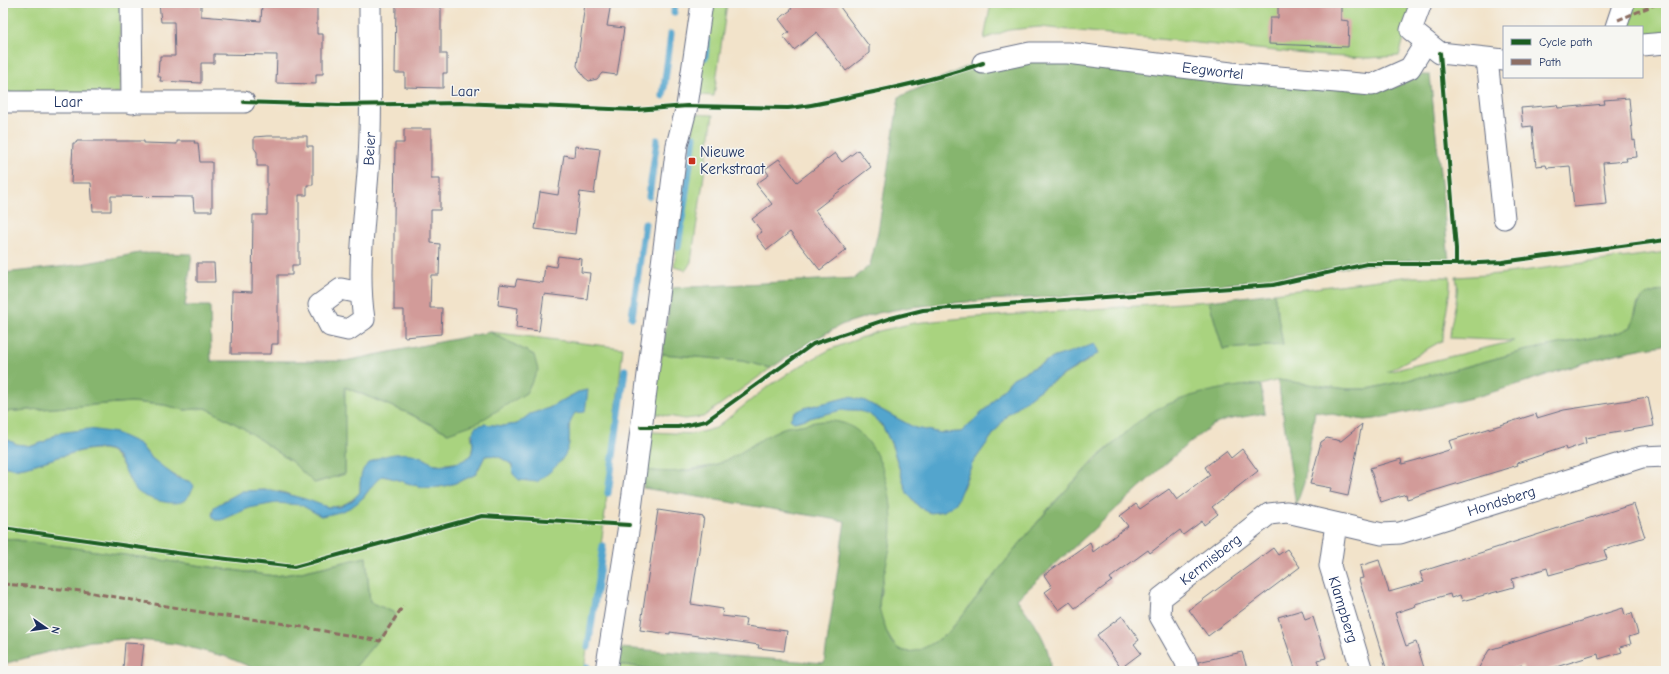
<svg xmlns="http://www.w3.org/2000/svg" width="1669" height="674" font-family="'Comic Neue',sans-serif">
	<rect width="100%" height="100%" fill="#f6f6f2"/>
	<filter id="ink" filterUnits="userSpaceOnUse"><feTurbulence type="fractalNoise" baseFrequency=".025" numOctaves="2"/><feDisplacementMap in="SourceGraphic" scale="8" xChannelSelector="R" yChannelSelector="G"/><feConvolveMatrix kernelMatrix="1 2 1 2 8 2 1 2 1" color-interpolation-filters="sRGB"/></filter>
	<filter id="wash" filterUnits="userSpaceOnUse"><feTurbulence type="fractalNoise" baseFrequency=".012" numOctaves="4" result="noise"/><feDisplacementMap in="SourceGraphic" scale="16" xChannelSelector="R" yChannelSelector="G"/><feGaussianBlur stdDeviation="0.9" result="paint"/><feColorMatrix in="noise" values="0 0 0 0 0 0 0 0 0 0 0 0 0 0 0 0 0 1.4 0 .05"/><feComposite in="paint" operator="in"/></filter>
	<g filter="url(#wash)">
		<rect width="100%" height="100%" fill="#f2e3ca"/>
		<g fill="#a9d37f" stroke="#62816e" fill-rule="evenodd">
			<rect x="3" y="3" width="117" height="90"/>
			<polygon points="709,3 727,3 714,96 697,95"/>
			<polygon points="991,3 1414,3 1399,56 1368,58 1325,56 1040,27 1009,30 984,39"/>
			<polygon points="1630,3 1666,3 1666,37 1642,40 1642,27 1623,27"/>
			<polygon points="695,114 713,115 691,262 686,270 674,267"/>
			<path d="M 1666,252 L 1666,291 L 1655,292 L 1638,303 L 1631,327 L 1621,332 L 1523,351 L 1461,368 L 1368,389 L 1347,389 L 1278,380 L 1261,385 L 1247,385 L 1156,410 L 1131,429 L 1096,458 L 1048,509 L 948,633 C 937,640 923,653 909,653 C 892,653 880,620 879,606 C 879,600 881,593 882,587 L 800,425 L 781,429 L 735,457 L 711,466 L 669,473 L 645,470 L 651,432 L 693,434 L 716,428 L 766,388 L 800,366 L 831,349 L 879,331 L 914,323 L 964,318 L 1209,301 L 1223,349 L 1283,345 L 1274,293 L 1403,277 L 1450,277 C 1451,299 1443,319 1443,340 L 1387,372 L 1514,341 L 1450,338 C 1450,318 1461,296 1456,277 L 1500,274 ZM 1095,345 L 1091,359 L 1042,388 L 1007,415 L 972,464 L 963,488 L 944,511 C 940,511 935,513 931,512 C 891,507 905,416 857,410 C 836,407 814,418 794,422 L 804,408 L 849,397 L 865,401 L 915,428 L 941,433 L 961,432 L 986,409 L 1013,378 L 1055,357 Z"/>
			<path d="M 490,332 L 623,348 L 603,530 L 584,671 L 352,671 L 394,620 L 395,613 L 370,602 L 366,557 L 297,573 L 275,576 L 3,538 L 3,466 C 8,467 13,469 18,468 C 40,466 97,439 113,453 C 117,457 121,463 124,468 L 191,482 C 170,476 153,462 140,444 L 58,433 L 44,442 L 31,446 L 16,444 L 3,437 L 3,412 L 131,402 L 164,405 L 185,410 L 206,408 L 243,428 L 292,462 L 315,483 L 345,474 L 344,387 L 410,414 L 448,433 L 526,393 L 534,355 ZM 588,390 L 569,421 L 569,444 L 513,474 L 512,465 C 502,458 497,454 485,456 L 476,474 C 458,483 438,491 418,486 C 405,483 395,478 382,476 L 375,481 L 364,497 L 321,516 C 314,513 306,506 299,504 C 274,499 244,507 222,520 L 223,501 C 239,493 252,489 270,490 C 305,493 330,525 360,492 L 360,482 L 420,456 L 436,465 L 462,462 L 471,455 L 473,444 L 471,434 L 484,424 L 503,426 L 517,424 L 530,414 L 549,408 L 578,392 Z"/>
			<polygon points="662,354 742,361 771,368 703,417 684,419 653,413"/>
			<polygon points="618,664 663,671 617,671"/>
		</g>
		<g fill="#86b56e" stroke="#507266">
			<polygon points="1005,53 1358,90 1393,88 1421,75 1430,75 1449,261 1403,261 1361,265 1247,282 1167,291 988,300 910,307 878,313 841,325 807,344 771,368 742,361 662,354 672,288 855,278 870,265 878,232 899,97 977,62"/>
			<polygon points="139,253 192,254 185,306 210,306 211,361 345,361 490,332 534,355 538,370 526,393 477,423 448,433 410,414 345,387 345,474 314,483 292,462 243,428 206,408 185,410 164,405 131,402 3,412 3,273 77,265"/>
			<path d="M 1666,291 L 1666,345 C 1602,352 1541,379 1479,396 C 1445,405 1410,411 1375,419 L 1364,420 L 1315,411 L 1304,483 L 1296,506 L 1278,380 L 1347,389 L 1368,389 L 1461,368 L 1523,351 L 1621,332 L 1631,327 C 1641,303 1634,293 1666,291 Z"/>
			<polygon points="1274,293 1283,345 1223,349 1209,301"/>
			<path d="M 1247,385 L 1261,385 L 1265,413 L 1226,420 L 1211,426 L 1183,448 L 1017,599 C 1032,621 1049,639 1050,667 L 1044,671 L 663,671 L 618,664 L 620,648 L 824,663 L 845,521 L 643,488 L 645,470 C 667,473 690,472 711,466 C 738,459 756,439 781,429 C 787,426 795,426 801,425 C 826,419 846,417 865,438 C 888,463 896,514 890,547 C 887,566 879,587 879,607 C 880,613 883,621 885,627 C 897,667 924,650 948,633 C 1003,566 1053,495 1119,439 C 1130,429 1143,416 1157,409 C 1186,395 1216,389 1247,385 Z"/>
			<polygon points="3,538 275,576 297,573 366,557 370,602 395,613 394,620 352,671 260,671 227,657 176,644 129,639 90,641 3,664"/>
		</g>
		<g fill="#52a5cd" stroke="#366a96">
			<polygon points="1095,344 1099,353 1042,388 1007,415 972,464 956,503 944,511 931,513 919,507 907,493 892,445 882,425 869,414 857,410 842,410 794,422 790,419 794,413 804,408 849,397 865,401 915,428 941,433 961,432 986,409 1013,378 1055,357"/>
			<path d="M 588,390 L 585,412 L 575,413 C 567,424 570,429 569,442 C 568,459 549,473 537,482 L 519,480 L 513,474 L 512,465 C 502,458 497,454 485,456 L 476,474 C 458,483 438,491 418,486 C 405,483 395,478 382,476 C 374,482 371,488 365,495 C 353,510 338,513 321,516 L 301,505 L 276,503 L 249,508 L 222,520 L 215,520 L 212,515 L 214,507 L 242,491 L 270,490 L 305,499 L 327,507 L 340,507 L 353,500 L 360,492 C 360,485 360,477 363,470 C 371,455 404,450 419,456 C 425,458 430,463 435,465 C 443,467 465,462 470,456 C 476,448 470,436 475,427 L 484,424 L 503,426 L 517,424 L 530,414 L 549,408 L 578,392 Z"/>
			<path d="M 89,429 L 116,433 L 140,444 L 149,456 L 177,478 L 191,482 L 194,486 C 192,492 188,498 183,501 C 174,507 144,498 137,491 C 127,481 125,462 113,452 C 96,439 40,466 18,468 C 13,469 8,467 3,466 L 3,437 L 16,444 L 32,446 L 44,442 L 58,433 Z"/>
		</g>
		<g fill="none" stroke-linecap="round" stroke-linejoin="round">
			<g stroke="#52a5cd" stroke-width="7">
				<polyline points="674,12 675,3"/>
				<polyline points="705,57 707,41"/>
				<polyline points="663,96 671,34"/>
				<polyline points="649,196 657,140"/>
				<polyline points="678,247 694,137"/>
				<polyline points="632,317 645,224"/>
				<polyline points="608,493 625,370"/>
				<polyline points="588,647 603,546"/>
				<polyline points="586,671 587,667"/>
			</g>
		</g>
		<g id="blocks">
			<g fill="#d29b99">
				<polygon points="159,3 201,3 201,16 261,21 262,4 317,3 317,34 323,34 323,74 316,74 316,84 276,83 277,55 214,54 214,63 201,63 201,83 160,81 161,77 158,77 159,60 160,60 160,56 175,56 174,22 161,22"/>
				<polygon points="396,3 432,3 432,6 441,6 441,54 447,54 447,73 443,73 443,88 405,87 405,73 395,73"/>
				<polygon points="585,3 611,3 607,26 624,28 617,75 602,73 597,79 589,81 584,77 577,66"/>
				<polygon points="792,3 837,3 869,46 869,53 846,71 817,32 794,50 783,36 789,32 779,19 791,10"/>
				<polygon points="1278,3 1341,3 1341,20 1349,21 1348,47 1269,44 1270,18 1278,18"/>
				<polygon points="1629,98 1633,141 1635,140 1637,157 1626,158 1627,161 1603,163 1607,204 1574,207 1570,166 1547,168 1546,165 1536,166 1532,126 1523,127 1521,108 1557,105 1558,108 1605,104 1604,100"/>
				<polygon points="404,129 431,129 431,179 440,179 440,210 431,210 431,243 440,244 439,275 431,275 430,308 442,308 441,334 404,337 404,310 394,310 394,220 395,143 404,143"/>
				<polygon points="267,136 307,136 307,146 313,146 313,185 307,185 307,195 299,195 299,265 292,265 292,275 278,275 278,344 272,344 271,354 231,354 232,291 252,292 253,215 267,215 267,166 257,166 257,152 254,148 254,137"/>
				<polygon points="77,141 144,141 144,143 177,144 177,141 195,141 194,143 198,143 200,162 212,162 212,211 194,211 193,197 111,196 111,211 93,211 91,183 71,183 73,143 76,143"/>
				<polygon points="575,146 600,149 594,194 580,192 575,234 535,229 540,192 558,195 564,155 574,157"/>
				<polygon points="858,150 871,167 815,210 846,250 820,270 790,232 767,250 756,236 762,232 752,219 772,204 756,184 769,175 765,169 779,159 797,182 835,153 842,162"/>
				<polygon points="558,256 582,259 581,272 590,273 587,299 544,294 539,331 516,328 518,308 498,305 500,284 515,286 517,279 543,283 545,265 556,267"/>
				<polygon points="197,263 214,263 215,282 197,282"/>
				<polygon points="1648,397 1654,426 1585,438 1586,443 1566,450 1565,447 1517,463 1518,465 1407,499 1406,494 1381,502 1370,468 1401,459 1402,464 1417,460 1452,449 1449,441 1536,414 1537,418 1564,410"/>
				<polygon points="1362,424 1348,496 1330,492 1331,488 1310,484 1321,442 1327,438 1341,441"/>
				<polygon points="1242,449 1258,471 1212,507 1218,514 1204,525 1202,521 1183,535 1180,530 1150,553 1148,550 1110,578 1112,581 1075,608 1070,602 1059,610 1045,592 1052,587 1044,575 1090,542 1093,552 1128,526 1120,516 1136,504 1140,509 1169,489 1177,500 1210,475 1205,467 1226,451 1231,458"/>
				<polygon points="1634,504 1645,537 1604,550 1607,559 1549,575 1547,568 1512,579 1514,587 1462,601 1460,595 1451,598 1450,594 1415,604 1416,606 1395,613 1406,646 1416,642 1425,671 1387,671 1359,579 1363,578 1360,566 1379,560 1389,592 1424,582 1420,572"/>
				<polygon points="658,510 704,517 691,604 723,609 722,616 746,619 745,626 787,631 784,651 758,648 759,645 719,639 670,632 670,634 640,630"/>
				<polygon points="1273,548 1278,555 1287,549 1300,567 1208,636 1189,610"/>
				<polygon points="1623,608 1625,615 1632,613 1638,634 1629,637 1631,644 1620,647 1622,652 1599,659 1598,654 1543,671 1524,671 1522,665 1505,671 1477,671 1489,650"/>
				<polygon points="1302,610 1305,620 1313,617 1326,658 1317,660 1321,671 1296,671 1284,636 1278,617"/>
				<polygon points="1122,616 1139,640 1134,644 1141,653 1121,668 1097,635"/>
				<polygon points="125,643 144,644 141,671 123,669"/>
				<polygon points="1242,652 1248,671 1201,671 1198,662"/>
			</g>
		</g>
	</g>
	<g filter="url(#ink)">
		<use href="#blocks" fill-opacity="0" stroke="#666e84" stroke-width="1"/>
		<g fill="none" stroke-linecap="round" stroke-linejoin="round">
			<g stroke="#666e84" stroke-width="23">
				<g id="minor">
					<polyline points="131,3 132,103"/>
					<polyline points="1421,3 1411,30 1440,53 1504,60"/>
					<polyline points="1616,27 1624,3"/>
					<polyline points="1642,45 1666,43"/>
					<polyline points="1487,59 1504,218"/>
					<path id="s1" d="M 983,63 L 1030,53 L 1068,53 L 1231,73 L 1372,85 L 1410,68 L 1426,42"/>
					<path id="s2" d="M 3,102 L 244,102"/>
					<path id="s3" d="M 360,293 L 341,289 L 319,305 L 330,326 L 348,330 L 364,319 C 356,267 366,211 369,158 C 372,107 370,55 370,3"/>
					<path id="s4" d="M 1336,524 L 1330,566 L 1362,671"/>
					<polyline points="606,671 629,525 677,145 687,106 702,3"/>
					<path id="s5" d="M 1189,671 L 1185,660 L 1160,616 L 1161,598 L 1269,514 L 1287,512 L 1382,534 L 1400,533 L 1642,457 L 1666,456"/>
				</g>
			</g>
			<use href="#minor" stroke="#fff" stroke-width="21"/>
			<g stroke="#8d6e63" stroke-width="3" stroke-dasharray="6 3" stroke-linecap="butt">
				<polyline points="1618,20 1659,3"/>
				<polyline points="3,584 82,591 217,615 274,622 380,641 403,606"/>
				<polyline points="633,671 633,668"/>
			</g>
			<g stroke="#f6f6f2" stroke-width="6">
				<g id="cycleway">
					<polyline points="1440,53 1456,249 1456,264"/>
					<path d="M 244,102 L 338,105 L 461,103 L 636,110 L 687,106 L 788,108 C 814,106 839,99 864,94 C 904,86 944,77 983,63"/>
					<polyline points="641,427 678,427 706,421 813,344 891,318 923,310 1273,285 1367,264 1456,264 1502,262 1666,240"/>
					<polyline points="3,528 177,553 294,567 482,516 629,525"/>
				</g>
			</g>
			<use href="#cycleway" stroke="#1b5e20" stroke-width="4"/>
		</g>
	</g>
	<rect fill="#c8321e" stroke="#f6f6f2" stroke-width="1.5" x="688" y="157" width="8" height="8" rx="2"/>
	<g text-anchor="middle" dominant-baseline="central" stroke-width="3" stroke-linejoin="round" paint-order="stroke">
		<g font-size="15" fill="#1b2f5e" stroke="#f6f6f2">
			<text stroke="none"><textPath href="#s1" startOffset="232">Eegwortel</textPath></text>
			<text transform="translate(465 91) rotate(1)">Laar</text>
			<text stroke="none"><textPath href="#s2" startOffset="65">Laar</textPath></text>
			<text stroke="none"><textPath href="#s3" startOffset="279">Beier</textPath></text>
			<text stroke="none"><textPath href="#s5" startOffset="457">Hondsberg</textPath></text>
			<text stroke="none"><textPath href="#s5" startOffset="143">Kermisberg</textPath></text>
			<text stroke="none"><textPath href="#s4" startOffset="88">Klampberg</textPath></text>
		</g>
		<g font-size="15" fill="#1b2f5e" stroke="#f6f6f2" text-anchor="start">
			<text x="700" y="152">Nieuwe<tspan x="700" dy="17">Kerkstraat</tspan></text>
		</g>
	</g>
	<rect width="1669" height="674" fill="none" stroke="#f6f6f2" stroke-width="16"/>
	<rect x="1503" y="26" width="140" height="52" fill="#f6f6f2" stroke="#9ea6b7"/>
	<rect x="1511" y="39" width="20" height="6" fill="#1b5e20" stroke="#9ea6b7"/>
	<text x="1539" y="46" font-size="12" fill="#1b2f5e">Cycle path</text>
	<rect x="1511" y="59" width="20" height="6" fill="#8d6e63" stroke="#9ea6b7"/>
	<text x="1539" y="66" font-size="12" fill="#1b2f5e">Path</text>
	<g transform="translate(46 628) rotate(103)" stroke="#f6f6f2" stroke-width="3" paint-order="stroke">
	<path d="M0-3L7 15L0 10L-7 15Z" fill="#1b2f5e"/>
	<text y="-6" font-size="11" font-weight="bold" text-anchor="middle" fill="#1b2f5e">N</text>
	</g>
</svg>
